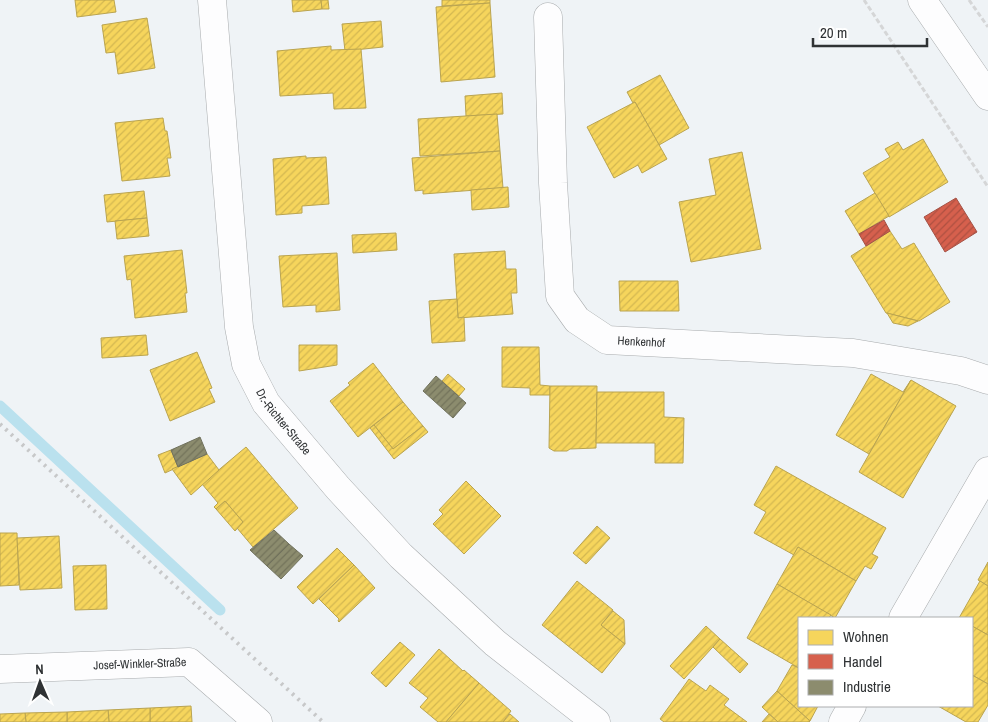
<svg xmlns="http://www.w3.org/2000/svg" width="988" height="722" font-family="'Archivo Narrow',sans-serif">
	<defs>
		<pattern id="homes-hatch" width="6" height="6" patternUnits="userSpaceOnUse" patternTransform="scale(1.25)"><rect width="6" height="6" fill="#f6d55c"/><path d="M-1 1l2-2M0 6l6-6M5 7l2-2" fill="none" stroke="#d3b751"/></pattern>
		<pattern id="shops-hatch" width="6" height="6" patternUnits="userSpaceOnUse" patternTransform="scale(1.25)"><rect width="6" height="6" fill="#d6604d"/><path d="M-1 1l2-2M0 6l6-6M5 7l2-2" fill="none" stroke="#ae5041"/></pattern>
		<pattern id="industry-hatch" width="6" height="6" patternUnits="userSpaceOnUse" patternTransform="scale(1.25)"><rect width="6" height="6" fill="#8c8c6e"/><path d="M-1 1l2-2M0 6l6-6M5 7l2-2" fill="none" stroke="#73735b"/></pattern>
	</defs>
	<rect width="100%" height="100%" fill="#eff3f6"/>
	<g fill="url(#homes-hatch)" stroke="#baa450">
		<polygon points="75,0 114,0 116,12 77,17"/>
		<polygon points="292,0 321,0 322,9 293,12"/>
		<polygon points="321,0 328,0 329,9 322,9"/>
		<polygon points="442,0 490,0 490,3 442,6"/>
		<polygon points="490,3 495,77 441,82 436,7"/>
		<polygon points="147,18 155,68 118,74 115,52 106,53 102,25"/>
		<polygon points="381,21 383,47 345,51 342,24"/>
		<polygon points="331,46 331,50 361,49 366,108 334,109 333,93 280,96 277,51"/>
		<polygon points="660,75 689,128 659,145 635,102 633,103 627,92"/>
		<polygon points="502,93 503,114 466,116 465,96"/>
		<polygon points="635,102 667,159 642,173 638,165 614,178 587,127"/>
		<polygon points="497,114 500,151 420,156 418,119"/>
		<polygon points="163,118 165,131 167,131 171,158 167,158 170,176 122,181 115,123"/>
		<polygon points="923,139 948,182 889,217 863,173 890,157 885,149 898,142 903,150"/>
		<polygon points="500,151 503,188 423,194 423,190 415,191 412,158"/>
		<polygon points="742,152 761,249 691,262 679,202 716,195 709,159"/>
		<polygon points="306,156 306,158 326,157 329,204 302,206 302,213 276,215 273,159"/>
		<polygon points="508,187 509,207 472,210 471,190"/>
		<polygon points="144,191 147,218 107,222 104,195"/>
		<polygon points="875,193 889,216 859,234 845,211"/>
		<polygon points="147,218 149,236 117,239 115,221"/>
		<polygon points="890,231 902,249 914,243 950,302 919,321 886,313 851,256"/>
		<polygon points="396,233 397,250 353,253 352,235"/>
		<polygon points="182,250 187,293 185,293 187,312 135,318 131,279 127,280 124,256"/>
		<polygon points="505,251 506,269 516,269 517,293 511,293 513,314 458,318 454,254"/>
		<polygon points="337,253 340,310 316,312 316,305 283,307 279,256"/>
		<polygon points="619,281 678,281 679,311 620,311"/>
		<polygon points="457,299 458,318 464,317 465,341 432,343 429,301"/>
		<polygon points="887,313 918,321 908,326 893,323"/>
		<polygon points="146,335 148,355 102,358 101,338"/>
		<polygon points="299,345 337,345 337,365 299,371"/>
		<polygon points="502,347 539,347 540,385 550,386 550,395 530,395 530,388 502,387"/>
		<polygon points="197,352 212,388 209,389 215,402 170,421 150,370"/>
		<polygon points="373,363 403,402 358,437 330,401 350,385 348,383"/>
		<polygon points="448,374 465,389 459,396 442,381"/>
		<polygon points="871,374 903,392 911,380 869,454 836,435"/>
		<polygon points="911,380 956,406 903,498 859,472"/>
		<polygon points="550,386 597,386 596,448 570,449 567,451 554,451 549,448"/>
		<polygon points="597,392 664,392 664,417 684,418 683,463 655,463 655,443 596,443"/>
		<polygon points="403,402 423,426 393,449 374,425"/>
		<polygon points="374,425 393,449 423,426 428,432 394,459 370,428"/>
		<polygon points="246,447 298,508 253,547 237,528 243,522 225,501 216,509 214,507 218,503 202,484"/>
		<polygon points="171,450 178,467 165,473 158,455"/>
		<polygon points="207,454 219,470 191,495 172,469"/>
		<polygon points="776,466 886,528 872,554 878,557 871,569 865,566 856,581 798,547 794,555 754,533 766,512 754,505"/>
		<polygon points="466,481 501,516 464,554 433,524 443,514 439,510"/>
		<polygon points="225,501 243,522 235,531 216,509"/>
		<polygon points="597,526 610,538 586,564 573,553"/>
		<polygon points="0,533 17,533 19,585 0,586"/>
		<polygon points="59,536 62,588 20,590 17,538"/>
		<polygon points="798,547 856,581 835,618 777,584"/>
		<polygon points="337,548 354,565 313,604 297,587"/>
		<polygon points="988,562 988,586 978,580"/>
		<polygon points="106,565 107,609 75,610 73,566"/>
		<polygon points="354,565 375,588 339,622 338,621 339,619 319,599"/>
		<polygon points="577,581 613,610 601,625 625,644 602,673 542,625"/>
		<polygon points="980,581 988,586 988,635 972,626 972,618 959,618"/>
		<polygon points="777,584 831,615 829,618 799,618 799,668 747,638"/>
		<polygon points="613,611 624,620 625,644 601,625"/>
		<polygon points="706,626 720,639 684,679 670,666"/>
		<polygon points="972,626 988,635 988,684 972,675"/>
		<polygon points="720,639 748,664 740,673 713,647"/>
		<polygon points="400,642 415,655 386,687 371,673"/>
		<polygon points="439,649 463,671 464,670 479,683 446,722 438,722 420,707 428,698 409,683"/>
		<polygon points="792,665 799,668 799,706 818,706 810,721 777,691"/>
		<polygon points="972,675 988,684 988,705 978,722 966,722 938,706 972,706"/>
		<polygon points="689,679 706,691 710,685 729,699 724,705 747,722 664,722 660,719"/>
		<polygon points="479,683 511,711 503,722 446,722"/>
		<polygon points="777,691 810,721 809,722 778,722 762,707"/>
		<polygon points="191,706 192,722 150,722 150,708"/>
		<polygon points="150,708 150,722 109,722 108,710"/>
		<polygon points="108,710 109,722 67,722 67,712"/>
		<polygon points="67,712 67,722 26,722 25,713"/>
		<polygon points="25,713 26,722 0,722 0,714"/>
		<polygon points="510,714 519,722 503,722"/>
		<polygon points="769,714 778,722 762,722"/>
	</g>
	<g fill="url(#shops-hatch)" stroke="#a45246">
		<polygon points="956,198 977,232 945,252 924,217"/>
		<polygon points="884,220 890,231 866,246 859,234"/>
	</g>
	<g fill="url(#industry-hatch)" stroke="#70715d">
		<polygon points="436,376 466,403 453,418 423,391"/>
		<polygon points="200,437 207,454 178,467 171,450"/>
		<polygon points="274,530 289,544 267,566 250,550"/>
		<polygon points="289,544 303,556 281,579 267,566"/>
	</g>
	<g fill="none" stroke-linecap="round" stroke-linejoin="round">
		<polyline stroke="#bae1ee" stroke-width="11" points="0,406 220,610"/>
		<g stroke="#a8abad" stroke-width="29">
			<g id="minor">
				<path id="s1" d="M 212,0 L 239,327 L 246,364 L 266,403 L 338,488 L 401,556 L 495,643 L 596,722"/>
				<path id="s2" d="M 548,17 L 553,183 L 560,296 L 577,320 L 607,340 L 853,353 L 961,371 L 988,380"/>
				<polyline points="903,618 988,471"/>
				<path id="s3" d="M 0,669 L 189,662 L 258,722"/>
				<polyline points="843,722 852,706"/>
			</g>
		</g>
		<g stroke="#a8abad" stroke-width="29">
			<polyline id="major" points="922,0 988,96"/>
		</g>
		<g stroke="#d5d6d7" stroke-width="3" stroke-dasharray="5 2.5" stroke-linecap="butt">
			<polyline points="864,0 988,187"/>
			<polyline points="969,0 988,27"/>
		</g>
		<use href="#minor" stroke="#fdfdfe" stroke-width="28"/>
		<use href="#major" stroke="#fdfdfe" stroke-width="28"/>
		<polyline stroke="#c7c8c9" stroke-width="4" stroke-dasharray="2.5 5" stroke-linecap="butt" points="0,424 323,722"/>
	</g>
	<g text-anchor="middle" dominant-baseline="central" stroke-width="5" stroke-linejoin="round" paint-order="stroke">
		<g font-size="12" fill="#2f3234" stroke="#fff">
			<text stroke="none"><textPath href="#s2" startOffset="379">Henkenhof</textPath></text>
			<text stroke="none"><textPath href="#s1" startOffset="435">Dr.-Richter-Straße</textPath></text>
			<text stroke="none"><textPath href="#s3" startOffset="140">Josef-Winkler-Straße</textPath></text>
		</g>
	</g>
	<rect x="798" y="617" width="175" height="90" fill="#ffffff" stroke="#acadae"/>
	<rect x="808" y="630" width="25" height="15" fill="#f6d55c" stroke="#acadae"/>
	<text x="843" y="642" font-size="15" fill="#2f3234">Wohnen</text>
	<rect x="808" y="654" width="25" height="15" fill="#d6604d" stroke="#acadae"/>
	<text x="843" y="667" font-size="15" fill="#2f3234">Handel</text>
	<rect x="808" y="680" width="25" height="15" fill="#8c8c6e" stroke="#acadae"/>
	<text x="843" y="692" font-size="15" fill="#2f3234">Industrie</text>
	<g transform="translate(40 682) rotate(358)" stroke="#ffffff" stroke-width="4" paint-order="stroke">
	<path d="M0-4L9 19L0 12L-9 19Z" fill="#2f3234"/>
	<text y="-8" font-size="14" font-weight="bold" text-anchor="middle" fill="#2f3234">N</text>
	</g>
	<path d="M813 38v8h114v-8" fill="none" stroke="#2f3234" stroke-width="2.5"/>
	<text x="820" y="38" font-size="15" fill="#2f3234" stroke="#ffffff" stroke-width="4" paint-order="stroke">20 m</text>
</svg>
